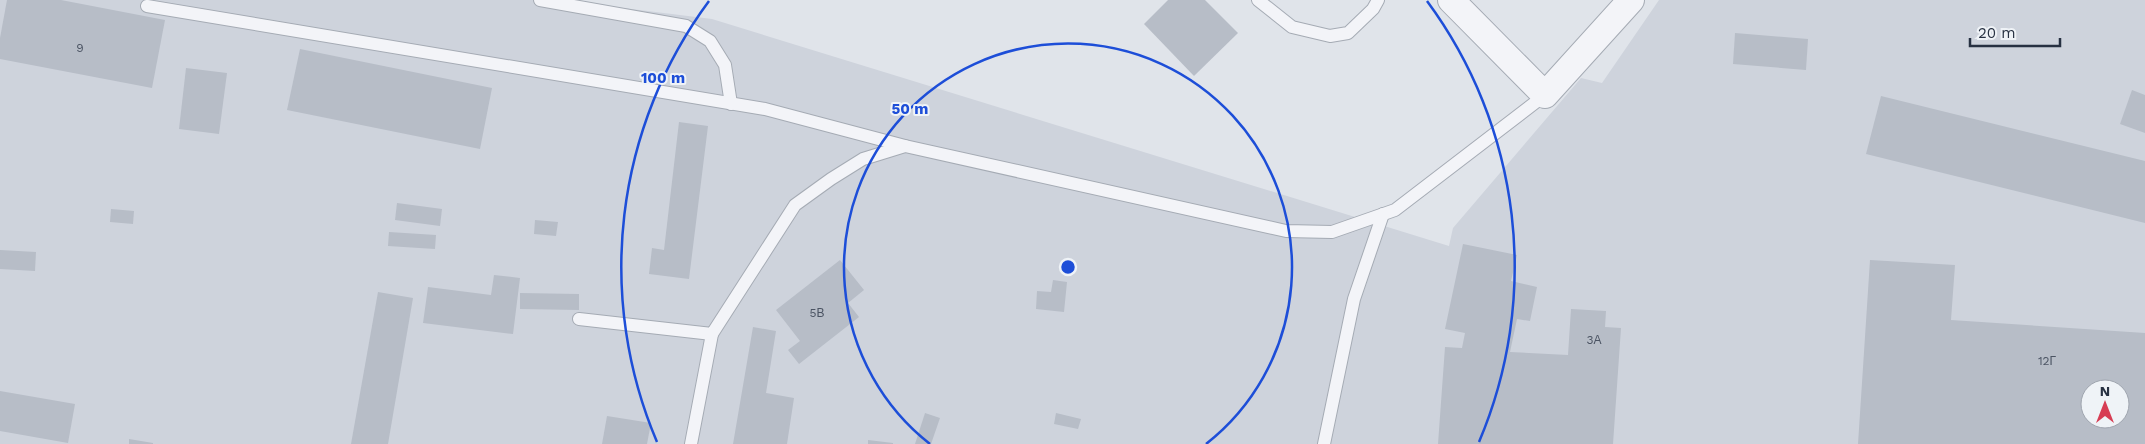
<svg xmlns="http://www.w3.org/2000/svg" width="2145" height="444" font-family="'Work Sans',sans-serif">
	<rect width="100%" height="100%" fill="#e0e4ea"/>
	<path fill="#ced3dc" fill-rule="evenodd" d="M 0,0 L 559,0 L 712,19 L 1449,246 L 1453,228 L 1581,78 L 1602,83 L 1659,0 L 2145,0 L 2145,444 L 0,444 ZM 2090,389 L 2120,389 L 2120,419 L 2090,419 Z"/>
	<g fill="#b7bdc7" fill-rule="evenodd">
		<polygon points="7,0 61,0 165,20 152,88 0,59 0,38"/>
		<polygon points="1168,0 1205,0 1238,33 1194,76 1144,24"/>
		<polygon points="1735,33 1808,39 1806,70 1733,64"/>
		<polygon points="300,49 492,88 480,149 287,110"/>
		<polygon points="186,68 227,73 219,134 179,129"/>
		<polygon points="2132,90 2145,95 2145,133 2120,124"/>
		<polygon points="1881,96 2145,161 2145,223 1866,154"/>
		<polygon points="679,122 708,126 689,279 649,274 652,248 664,250"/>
		<polygon points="397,203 442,209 440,226 395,220"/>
		<polygon points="111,209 134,211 133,224 110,222"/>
		<polygon points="535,220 558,222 556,236 534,234"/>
		<polygon points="389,232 436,235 435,249 388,246"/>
		<polygon points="1463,244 1517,255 1511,281 1537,287 1530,321 1517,319 1510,352 1568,355 1571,309 1606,311 1605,327 1621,328 1613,444 1438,444 1445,347 1462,348 1465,333 1445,329"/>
		<polygon points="0,250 36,252 35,271 0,269"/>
		<polygon points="840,260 864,290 848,303 859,317 799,364 788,350 800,341 776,310"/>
		<path d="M 1870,260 L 1955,265 L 1951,320 L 2145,333 L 2145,444 L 1858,444 ZM 2090,389 L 2120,389 L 2120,419 L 2090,419 Z"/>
		<polygon points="494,275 520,278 513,334 423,323 428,287 491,295"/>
		<polygon points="1053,280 1067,282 1064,312 1036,309 1037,291 1051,292"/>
		<polygon points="378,292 413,298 388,444 351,444"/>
		<polygon points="520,293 579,294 579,310 520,309"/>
		<polygon points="753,327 776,331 766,393 794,398 787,444 733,444"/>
		<polygon points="0,391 75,404 68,443 0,431"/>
		<polygon points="925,413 940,418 931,444 915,444"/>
		<polygon points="1056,413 1081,419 1078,429 1054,424"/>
		<polygon points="607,416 651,423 647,444 602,444"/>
		<polygon points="129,439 153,443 153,444 129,444"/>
		<polygon points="868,440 893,443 893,444 868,444"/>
	</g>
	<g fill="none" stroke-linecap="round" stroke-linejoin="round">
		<g stroke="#a5abb4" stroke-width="14">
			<g id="service">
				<polyline points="540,0 686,26 710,41 725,65 731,104"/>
				<polyline points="1258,0 1292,27 1330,36 1348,33 1373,9 1378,0"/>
				<polyline points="147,6 765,109 905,146 1286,231 1332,232 1395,210 1545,95"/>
				<polyline points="579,319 712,334 795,205 831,179 863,159 905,146"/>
				<polyline points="691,444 712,334"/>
				<polyline points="1324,444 1354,299 1383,214"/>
			</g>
		</g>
		<g stroke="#a5abb4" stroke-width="28">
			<polyline id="minor" points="1451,0 1545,95 1631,0"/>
		</g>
		<use href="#service" stroke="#f3f4f8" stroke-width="12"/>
		<use href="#minor" stroke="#f3f4f8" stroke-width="26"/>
	</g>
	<g fill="none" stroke="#1d4ed8" stroke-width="2.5">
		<path d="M930 444A224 224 0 1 1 1206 444"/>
		<path d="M657 442A447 447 0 0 1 709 1M1427 1A447 447 0 0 1 1479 442"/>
	</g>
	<g text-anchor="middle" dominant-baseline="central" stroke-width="4" stroke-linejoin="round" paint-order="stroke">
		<g font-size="12" fill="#4b5463">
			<text x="80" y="48">9</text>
			<text x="817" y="313">5В</text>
			<text x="1594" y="340">3А</text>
			<text x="2047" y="361">12Г</text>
		</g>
	</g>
	<circle cx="1068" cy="267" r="8" fill="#1d4ed8" stroke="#eff3f7" stroke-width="2.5"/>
	<g font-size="15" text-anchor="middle" font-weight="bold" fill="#1d4ed8" stroke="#eff3f7" stroke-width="4" stroke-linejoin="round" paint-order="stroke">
		<text x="663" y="83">100 m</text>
		<text x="910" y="114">50 m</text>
	</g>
	<g transform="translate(2105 404)"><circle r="24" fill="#eff3f7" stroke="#9fa5af"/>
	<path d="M0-4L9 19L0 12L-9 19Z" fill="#d73d54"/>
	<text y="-8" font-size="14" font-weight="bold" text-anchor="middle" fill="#273142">N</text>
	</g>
	<path d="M1970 38v8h90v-8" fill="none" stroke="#273142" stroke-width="2.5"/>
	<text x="1978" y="38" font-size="15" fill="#273142" stroke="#eff3f7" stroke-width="4" paint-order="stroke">20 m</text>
</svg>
